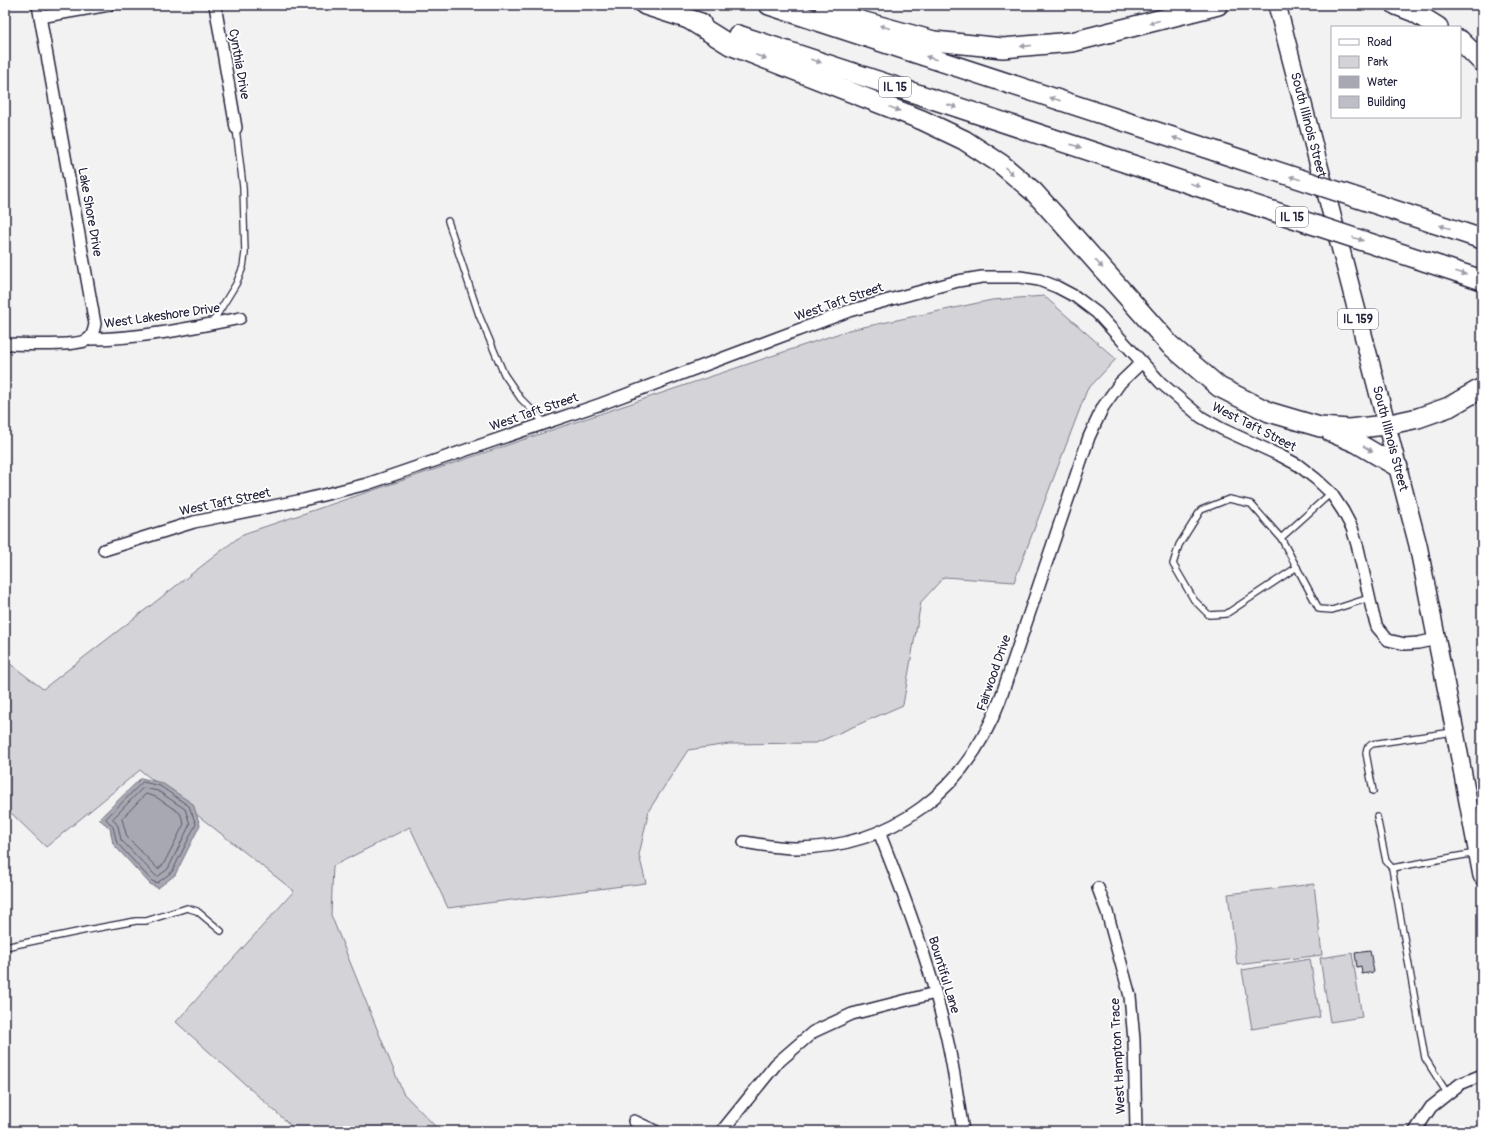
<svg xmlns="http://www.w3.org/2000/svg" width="1487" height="1136" font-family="Pangolin,sans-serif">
	<rect width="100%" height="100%" fill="#f2f2f3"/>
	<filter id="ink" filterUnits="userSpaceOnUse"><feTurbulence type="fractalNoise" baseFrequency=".025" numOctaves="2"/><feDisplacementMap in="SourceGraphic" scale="8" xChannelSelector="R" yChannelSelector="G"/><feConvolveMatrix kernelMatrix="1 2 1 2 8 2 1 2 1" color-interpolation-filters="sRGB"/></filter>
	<g filter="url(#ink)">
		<g fill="#d3d3d8" stroke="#7a7a8a">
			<polygon points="1044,296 1116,359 1087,390 1014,582 944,577 921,602 903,705 816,743 729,744 688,750 649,810 639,855 646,883 448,908 410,827 333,866 331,915 403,1093 440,1131 297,1131 176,1022 294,891 140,770 46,847 5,807 5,660 43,689 243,534 849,330 992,300"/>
			<polygon points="1314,884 1322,955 1237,965 1228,894"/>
			<polygon points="1352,953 1362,1017 1330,1022 1320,958"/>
			<polygon points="1310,959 1320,1017 1252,1029 1242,970"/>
		</g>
		<polygon fill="#a8a8b2" stroke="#727282" points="141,778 162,783 193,804 200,825 175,875 158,888 150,884 113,844 110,828 99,819"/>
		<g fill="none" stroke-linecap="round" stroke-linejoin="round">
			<g stroke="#58586b" stroke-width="1">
				<polygon points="143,782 160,786 189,806 196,824 172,872 157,883 152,881 117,843 113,827 106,819"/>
				<polygon points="143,788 158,791 185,809 190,824 168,869 157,877 121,840 118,826 113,819"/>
				<polygon points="146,794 156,797 180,813 184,824 163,865 158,869 127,837 122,819"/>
			</g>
		</g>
		<polygon fill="#bebec6" stroke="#22223b" points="1370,951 1374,972 1362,974 1361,966 1357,967 1355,953"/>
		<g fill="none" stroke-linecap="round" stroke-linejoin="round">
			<g stroke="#22223b" stroke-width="8">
				<g id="lane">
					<polyline points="448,221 479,315 504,374 521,399 545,423"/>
					<polyline points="212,323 236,284 243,267 245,253 243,187 236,128"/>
					<polyline points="1331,493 1281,538 1319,609 1332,610 1369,598"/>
					<polyline points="1281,538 1251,504 1229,499 1201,510 1179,545 1173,564 1194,600 1209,615 1226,614 1297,567"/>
					<polyline points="1373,791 1366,753 1367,748 1372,744 1453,732"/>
					<polyline points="1377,817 1386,861 1392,868 1476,853"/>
					<polyline points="1392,868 1425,1058 1447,1093"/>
					<polyline points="5,947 87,930 136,921 146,921 187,908 197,911 221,931"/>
				</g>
			</g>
			<g stroke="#22223b" stroke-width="14">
				<g id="street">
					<polyline points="215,5 236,128"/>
					<polyline points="40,17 109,5"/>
					<path d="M 88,339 C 138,339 191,328 240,318"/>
					<path d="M 5,344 C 21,344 79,347 89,339 C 93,335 94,329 95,324 L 38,5"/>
					<polyline points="104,550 194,522 303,500 367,484 601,404 849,311 958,281 982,277 1020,277 1039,280 1057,287 1076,297 1097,313 1161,383 1201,417 1222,429 1281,456 1298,465 1316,479 1331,493 1343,511 1352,528 1358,548 1373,614 1377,627 1388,640 1405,644 1418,643 1437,639"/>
					<path d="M 879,832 C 904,895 928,959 944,1026 C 953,1060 957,1096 963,1131"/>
					<path d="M 744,842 C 761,845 778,848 795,848 C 893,848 966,790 1000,700 L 1089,437 L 1103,407 L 1120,383 L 1141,363"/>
					<polyline points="1098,888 1107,912 1130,996 1134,1040 1136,1131"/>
					<polyline points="634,1121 655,1131"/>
					<polyline points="722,1131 776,1064 813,1032 852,1014 935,993"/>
					<polyline points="1415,1131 1431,1107 1460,1084 1482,1075"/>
				</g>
			</g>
			<g stroke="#22223b" stroke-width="20">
				<g id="primary">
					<path id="s1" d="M 1277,5 L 1418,545 L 1455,732 L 1482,876"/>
				</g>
			</g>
			<g stroke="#22223b" stroke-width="22">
				<g id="highway">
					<polyline points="645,5 701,23"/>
					<polyline points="769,5 1215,151"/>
					<polyline points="1396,5 1414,12 1438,27"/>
					<polyline points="825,11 934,41 1003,48 1072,42 1218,5"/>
					<polyline points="690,20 730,45 922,120 964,140 1001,164 1034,192 1062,223 1170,345 1219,387 1269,412 1320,427 1349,429 1386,425 1418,418 1449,407 1482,388"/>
					<polyline points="738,35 1145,169"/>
					<polyline points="1460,40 1482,62"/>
					<polyline points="1439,266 1482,280"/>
					<polyline points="1331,432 1357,443 1398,467"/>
				</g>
			</g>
			<use href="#lane" stroke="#fff" stroke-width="5.5"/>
			<use href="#street" stroke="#fff" stroke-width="11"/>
			<use href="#primary" stroke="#fff" stroke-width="17"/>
			<use href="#highway" stroke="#fff" stroke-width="19"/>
			<g stroke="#22223b" stroke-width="22" stroke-linecap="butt">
				<g id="highway-bridge">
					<polyline points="1215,151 1482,239"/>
					<polyline points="1145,169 1439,266"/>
				</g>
			</g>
			<use href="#highway-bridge" stroke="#fff" stroke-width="19"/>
		</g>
		<defs><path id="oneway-solid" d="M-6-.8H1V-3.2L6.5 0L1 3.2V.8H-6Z"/></defs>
		<g fill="#9c9ca7">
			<use href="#oneway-solid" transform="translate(1154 22) rotate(165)"/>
			<use href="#oneway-solid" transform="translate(885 27) rotate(-164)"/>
			<use href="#oneway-solid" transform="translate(1026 46) rotate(175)"/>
			<use href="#oneway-solid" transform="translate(761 57) rotate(21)"/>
			<use href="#oneway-solid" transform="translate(931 58) rotate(-162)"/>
			<use href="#oneway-solid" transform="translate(816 61) rotate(18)"/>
			<use href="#oneway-solid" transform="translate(1055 99) rotate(-162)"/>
			<use href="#oneway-solid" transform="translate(952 106) rotate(18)"/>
			<use href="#oneway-solid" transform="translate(895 109) rotate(21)"/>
			<use href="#oneway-solid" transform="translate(1178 139) rotate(-162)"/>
			<use href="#oneway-solid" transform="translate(1076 146) rotate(18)"/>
			<use href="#oneway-solid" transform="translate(1009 171) rotate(41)"/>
			<use href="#oneway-solid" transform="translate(1295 178) rotate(-162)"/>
			<use href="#oneway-solid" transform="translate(1195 185) rotate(18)"/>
			<use href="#oneway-solid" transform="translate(1445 227) rotate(-162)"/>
			<use href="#oneway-solid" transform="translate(1358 239) rotate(18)"/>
			<use href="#oneway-solid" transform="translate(1099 264) rotate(48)"/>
			<use href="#oneway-solid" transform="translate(1461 273) rotate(18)"/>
			<use href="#oneway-solid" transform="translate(1368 449) rotate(31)"/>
		</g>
	</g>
	<g text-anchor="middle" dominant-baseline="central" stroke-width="3.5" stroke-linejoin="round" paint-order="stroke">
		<g fill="#fff" stroke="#646476" stroke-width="1">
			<rect x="879" y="77" width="32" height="20" rx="3"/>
			<rect x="1276" y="207" width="32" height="20" rx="3"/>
			<rect x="1338" y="309" width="40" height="20" rx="3"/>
		</g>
		<g font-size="12" font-weight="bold" fill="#22223b">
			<text x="895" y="87">IL 15</text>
			<text x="1292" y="217">IL 15</text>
			<text x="1358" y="319">IL 159</text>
		</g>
		<g font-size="13" fill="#22223b" stroke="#fff">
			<text transform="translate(239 64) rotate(80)">Cynthia Drive</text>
			<text stroke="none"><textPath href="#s1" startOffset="124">South Illinois Street</textPath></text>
			<text transform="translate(90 212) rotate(80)">Lake Shore Drive</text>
			<text transform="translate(839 302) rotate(-19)">West Taft Street</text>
			<text transform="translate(162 316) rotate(-8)">West Lakeshore Drive</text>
			<text transform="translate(534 412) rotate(-19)">West Taft Street</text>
			<text transform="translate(1254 427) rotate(27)">West Taft Street</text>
			<text stroke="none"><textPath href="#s1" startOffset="448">South Illinois Street</textPath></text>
			<text transform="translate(225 502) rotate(-12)">West Taft Street</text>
			<text transform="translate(994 673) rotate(-71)">Fairwood Drive</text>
			<text transform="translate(944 975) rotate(73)">Bountiful Lane</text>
			<text transform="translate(1118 1056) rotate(-93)">West Hampton Trace</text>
		</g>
	</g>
	<rect width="1487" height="1136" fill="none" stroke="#fff" stroke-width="20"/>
	<rect x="10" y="10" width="1467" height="1116" fill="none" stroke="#22223b" stroke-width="1.5" filter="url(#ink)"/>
	<rect x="1331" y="26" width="130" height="92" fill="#ffffff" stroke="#a7a7b1"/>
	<rect x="1339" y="39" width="20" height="6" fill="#ffffff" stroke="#a7a7b1"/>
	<text x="1367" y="46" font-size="12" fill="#22223b">Road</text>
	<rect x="1339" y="56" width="20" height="12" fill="#d3d3d8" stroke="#a7a7b1"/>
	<text x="1367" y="66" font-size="12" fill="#22223b">Park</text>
	<rect x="1339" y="76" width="20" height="12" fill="#a8a8b2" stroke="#a7a7b1"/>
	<text x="1367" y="86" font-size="12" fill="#22223b">Water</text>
	<rect x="1339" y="96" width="20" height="12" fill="#bebec6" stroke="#a7a7b1"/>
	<text x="1367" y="106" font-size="12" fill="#22223b">Building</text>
</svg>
